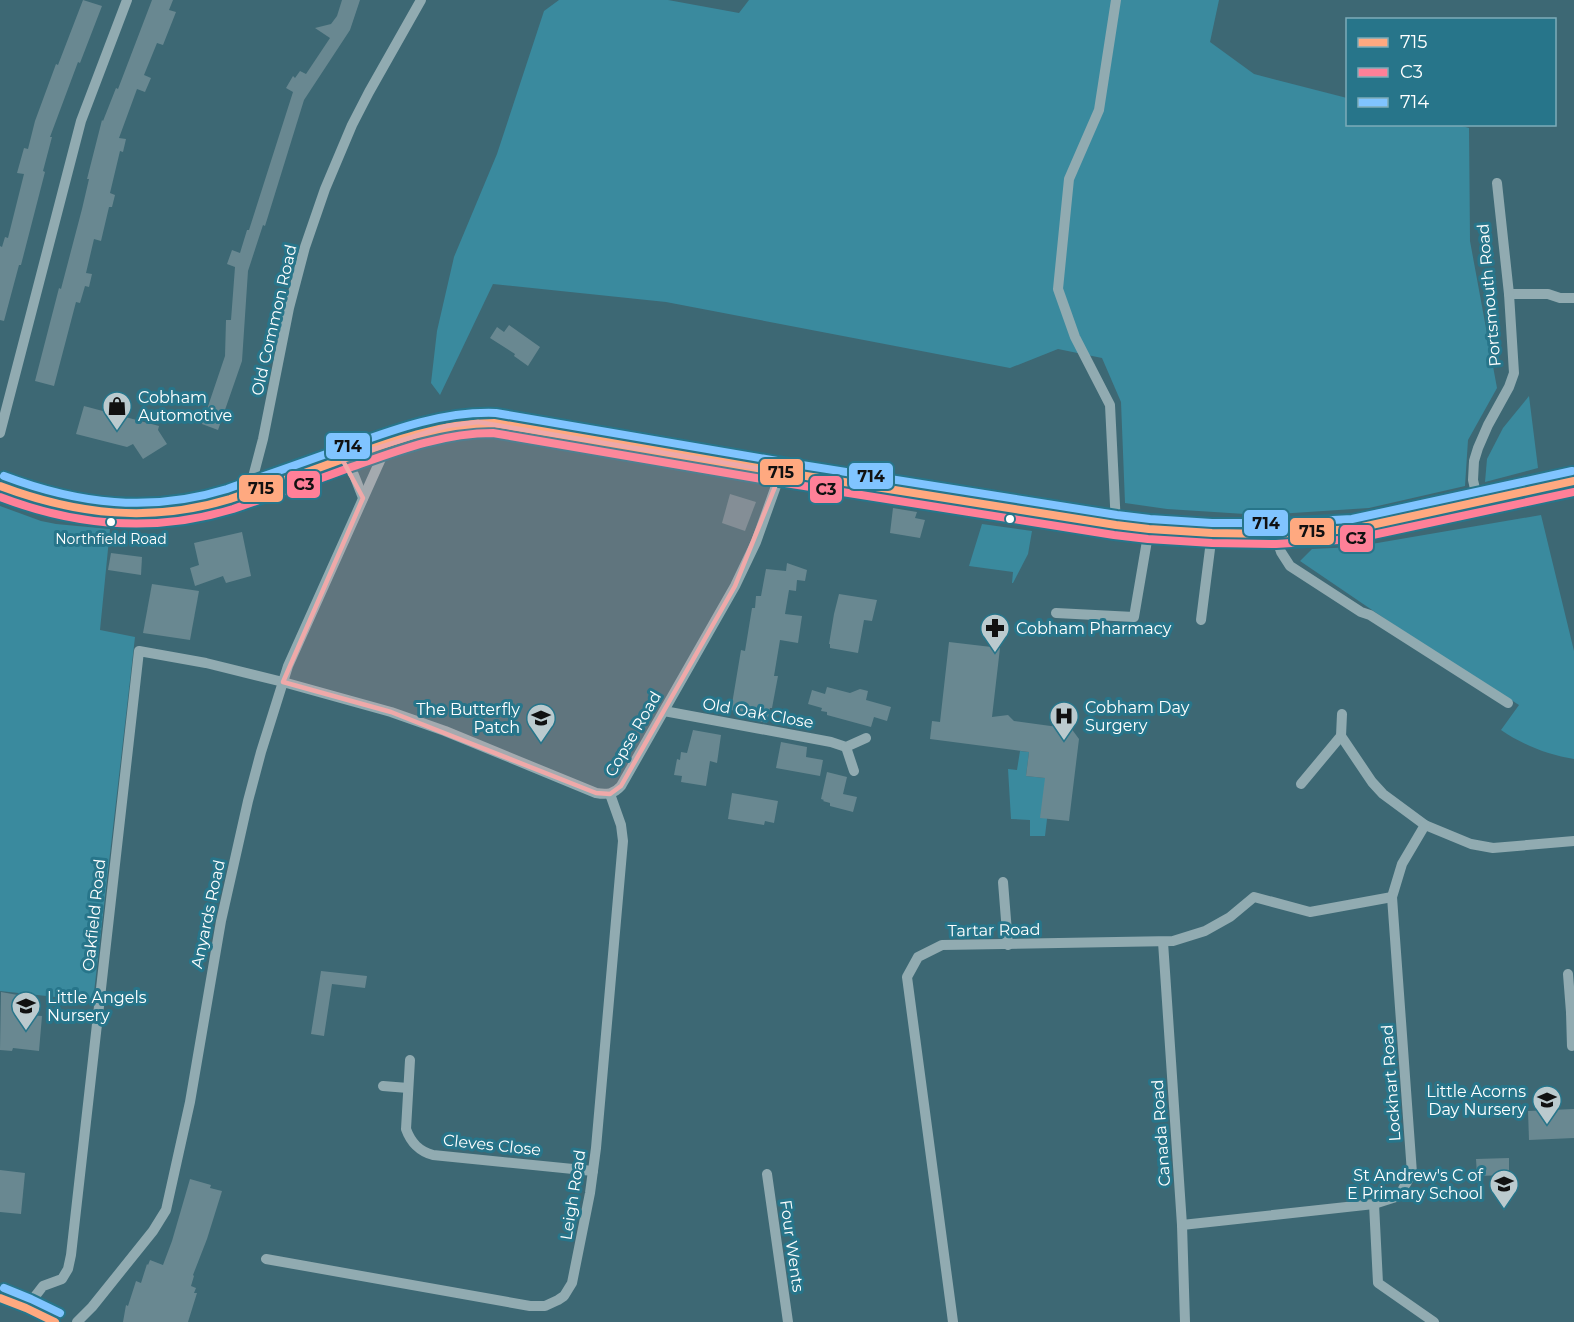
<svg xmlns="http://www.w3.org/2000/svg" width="1574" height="1322" font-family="Montserrat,sans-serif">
	<rect width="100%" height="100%" fill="#3d6874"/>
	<g fill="#3a8a9e">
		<polygon points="559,0 668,0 739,13 749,0 1219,0 1210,42 1254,74 1347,98 1348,124 1455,124 1469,128 1470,241 1497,388 1468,440 1465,486 1369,508 1261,515 1167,509 1125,503 1121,402 1102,358 1058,349 1010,368 666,302 493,284 440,395 431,383 437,331 454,257 497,154 544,11"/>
		<polygon points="1529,396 1538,468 1485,482 1487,459 1503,428"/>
		<polygon points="0,506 41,521 56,524 110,529 100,630 135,637 93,1001 0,991"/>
		<path d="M 1541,515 L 1574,651 L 1574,759 C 1548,755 1523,745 1501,730 L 1519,705 L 1400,629 L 1300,561 L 1312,549 L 1354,547 Z"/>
		<polygon points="982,524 1032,531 1028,554 1013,583 1012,583 1013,572 969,566"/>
		<polygon points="1020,751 1029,752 1026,776 1045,778 1047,819 1045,836 1030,836 1030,820 1011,819 1008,769 1017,770"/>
	</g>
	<g fill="#698891">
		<polygon points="83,0 102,6 80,63 78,62 50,137 52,137 43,171 45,172 21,265 19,265 4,321 0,320 0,246 2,247 5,237 8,238 24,174 17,173 24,148 28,149 35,121 56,64 58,65"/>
		<polygon points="152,0 173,0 169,10 176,12 163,45 157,43 144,75 151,78 145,92 137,89 119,138 126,139 123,152 120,151 110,193 115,195 112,207 109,207 101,241 94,239 86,273 92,274 89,287 85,286 80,303 76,302 54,386 35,381 59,288 61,289 82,209 89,179 87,179 102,120 103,121 116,88 118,89"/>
		<polygon points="342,0 360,0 350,30 304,100 265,226 263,225 248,271 242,361 218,430 202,424 225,356 226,320 231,320 235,267 227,264 232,250 240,253 247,230 249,230 293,92 286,88 293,76 295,78 300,71 306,74 330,38 315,28 331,24 337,16"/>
		<polygon points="509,325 540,347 528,366 514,356 515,354 490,338 497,327 504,332"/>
		<polygon points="84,406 159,426 158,430 167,444 143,459 133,444 127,447 76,434"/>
		<polygon points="730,494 756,502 745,531 722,523"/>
		<polygon points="893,508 917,512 915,518 925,520 920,538 890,533"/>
		<polygon points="242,532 251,576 226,583 223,576 195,586 190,568 199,565 194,543"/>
		<polygon points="111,553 142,557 141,575 108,570"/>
		<polygon points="787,563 807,570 805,581 797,580 796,591 789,590 785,614 802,616 798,643 780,640 774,676 778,676 772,708 770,708 767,723 748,719 749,714 731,710 741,650 745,651 752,608 755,608 756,596 761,596 766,569 786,571"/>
		<polygon points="152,584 199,591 190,640 143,633"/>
		<polygon points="839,594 877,600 872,621 864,620 858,653 830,648 830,644 829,644 834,614"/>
		<polygon points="949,642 1000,648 992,717 1008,715 1014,721 1058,727 1065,720 1079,739 1069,821 1040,818 1045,778 1026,776 1029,752 930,739 932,721 940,722"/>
		<polygon points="827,687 850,693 860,689 868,691 866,700 891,707 887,721 874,717 871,727 827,715 827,712 821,711 822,708 808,704 812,690 825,694"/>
		<polygon points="693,730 721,735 717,763 710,761 706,786 681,782 682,776 674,775 677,759 680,760 681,752 687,753"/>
		<polygon points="781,742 807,747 806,757 823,760 820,776 776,768"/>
		<polygon points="827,772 847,777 843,794 857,797 853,812 830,806 830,803 823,801 824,800 821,799"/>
		<polygon points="732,793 778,801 774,823 765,821 764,825 728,819"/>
		<polygon points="321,971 367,976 365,988 332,984 324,1036 311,1034"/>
		<polygon points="1,992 29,997 27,1015 42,1016 39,1051 13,1048 12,1051 0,1050"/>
		<polygon points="1574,1109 1574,1138 1529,1140 1528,1111"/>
		<polygon points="1509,1158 1509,1175 1477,1176 1476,1159"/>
		<polygon points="0,1170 25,1173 21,1214 0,1212"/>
		<polygon points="190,1179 211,1185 210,1188 222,1191 207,1239 193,1275 194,1276 191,1286 196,1288 194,1293 197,1293 188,1322 123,1322 126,1305 128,1306 136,1281 141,1283 147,1264 148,1265 150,1260 163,1265 172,1241"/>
	</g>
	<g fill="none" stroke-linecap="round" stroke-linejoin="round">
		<g stroke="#91abb1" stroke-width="10">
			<polyline points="1509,294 1548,294 1560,298 1574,298"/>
			<polyline points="0,433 81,121 127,0"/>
			<polyline points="342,459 354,475 363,498"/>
			<polyline points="254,491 253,477 263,439 289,308 305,247 325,189 352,125 369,92 421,0"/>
			<polyline points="1478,502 1473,480 1474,461 1478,448 1488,425 1509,387 1514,373 1509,294 1497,183"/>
			<polyline points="1116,525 1110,405 1075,337 1058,289 1069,179 1099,110 1116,0"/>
			<polyline points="1275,534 1281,552 1290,566 1361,612 1370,615 1508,703"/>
			<polyline points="1056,613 1134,617 1149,529"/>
			<polyline points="1201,620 1212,533"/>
			<polyline points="664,711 831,742 846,747 866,738"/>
			<polyline points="1342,714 1341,736 1372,782 1383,794 1425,825 1471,844 1493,848 1574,841"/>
			<polyline points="846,747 854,771"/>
			<polyline points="1301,784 1341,736"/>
			<polyline points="1003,882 1008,945"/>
			<polyline points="1163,942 1182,1225 1185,1322"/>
			<polyline points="1568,974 1571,1012 1574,1012"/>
			<polyline points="1571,1012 1572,1046"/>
			<path d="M 410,1060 L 406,1129 C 411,1143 419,1151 433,1155 L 593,1171"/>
			<polyline points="383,1086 408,1088"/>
			<polyline points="767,1174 788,1322"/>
			<polyline points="1374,1204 1378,1283 1434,1322"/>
			<polyline points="1182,1225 1374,1204 1399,1196 1412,1173 1392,897 1402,864 1425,825"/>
			<polyline points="266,1259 530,1306 545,1306 558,1300 564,1296 572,1283 590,1193 596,1148 623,841 621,825 610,794"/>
			<polyline points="0,1298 26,1308 55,1322"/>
			<path d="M 26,1308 L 43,1286 L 62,1279 L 68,1269 L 71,1255 L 139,651 L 206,663 L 283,682 L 391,712 L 445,731 L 596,793 C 607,795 614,794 621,786 L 735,586 L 756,542 L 781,472"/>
			<polyline points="77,1322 92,1307 153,1231 166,1210 190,1102 221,921 248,801 261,752 288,666 388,443"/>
			<polyline points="953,1322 907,977 918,957 942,945 1173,941 1205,931 1230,917 1254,897 1310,912 1392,897"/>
		</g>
		<path stroke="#8fa9b0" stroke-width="15" d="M 0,486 C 21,494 43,502 65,506 C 107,516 150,516 192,508 C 218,504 242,494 266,486 C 297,475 327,465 357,454 C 400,439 447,420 494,423 L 781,472 L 1116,525 L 1149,529 L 1212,533 L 1275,534 L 1353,529 L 1574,481"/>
		<g stroke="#27758a" stroke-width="12">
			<g id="bus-1">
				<path d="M 0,486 C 77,515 151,523 230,499 C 268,486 305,473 343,459 C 392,441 441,423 494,423 L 781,472 L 1116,525 L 1149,529 L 1212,533 L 1275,534 L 1353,529 L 1574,481"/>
				<polyline points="0,1298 26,1308 55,1322"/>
			</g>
		</g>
		<g stroke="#27758a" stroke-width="12">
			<path id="bus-2" d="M 0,497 C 76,526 155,533 233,509 C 271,496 309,483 346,469 C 394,452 441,433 493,433 L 779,482 L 1114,535 L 1148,539 L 1212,543 L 1276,544 L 1354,539 L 1574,492"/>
		</g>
		<g stroke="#27758a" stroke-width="12">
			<g id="bus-3">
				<path d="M 4,476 C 78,504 150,513 227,489 C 264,476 302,463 340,449 C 390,431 441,411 496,413 L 783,462 L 1117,515 L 1150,519 L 1212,523 L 1275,523 L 1352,519 L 1572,471"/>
				<polyline points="4,1288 31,1299 60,1313"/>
			</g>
		</g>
		<use href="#bus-1" stroke="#ffa980" stroke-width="8"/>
		<use href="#bus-2" stroke="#ff8098" stroke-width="8"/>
		<use href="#bus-3" stroke="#80c4ff" stroke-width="8"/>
	</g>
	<path fill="#efa9a9" fill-opacity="0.2" stroke="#efa9a9" stroke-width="4.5" stroke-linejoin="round" d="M 478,422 L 781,472 L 735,586 L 621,786 L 610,794 L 596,793 L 391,712 L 283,682 L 363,498 L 342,459 L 447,426 Z"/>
	<defs>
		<g id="shop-pin" transform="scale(1.5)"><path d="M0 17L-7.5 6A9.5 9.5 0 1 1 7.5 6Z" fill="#bbcace" stroke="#27758a"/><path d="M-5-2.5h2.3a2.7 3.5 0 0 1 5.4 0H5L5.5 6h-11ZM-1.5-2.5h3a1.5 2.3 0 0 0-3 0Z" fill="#111"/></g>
		<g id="pharmacy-pin" transform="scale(1.5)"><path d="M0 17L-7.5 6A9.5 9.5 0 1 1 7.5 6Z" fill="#bbcace" stroke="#27758a"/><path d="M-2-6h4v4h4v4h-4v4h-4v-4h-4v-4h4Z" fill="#111"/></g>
		<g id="hospital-pin" transform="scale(1.5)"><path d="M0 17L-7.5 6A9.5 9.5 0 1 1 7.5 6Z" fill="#bbcace" stroke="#27758a"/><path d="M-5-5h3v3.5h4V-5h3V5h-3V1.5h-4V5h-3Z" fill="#111"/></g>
		<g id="school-pin" transform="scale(1.5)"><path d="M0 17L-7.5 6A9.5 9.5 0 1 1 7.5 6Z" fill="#bbcace" stroke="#27758a"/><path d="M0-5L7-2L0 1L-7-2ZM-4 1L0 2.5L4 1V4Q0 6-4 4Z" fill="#111"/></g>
	</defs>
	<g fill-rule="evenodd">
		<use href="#shop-pin" x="117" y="406"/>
		<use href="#pharmacy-pin" x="995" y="628"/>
		<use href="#hospital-pin" x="1064" y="716"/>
		<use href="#school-pin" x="541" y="718"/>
		<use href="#school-pin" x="26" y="1006"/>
		<use href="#school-pin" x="1547" y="1100"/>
		<use href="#school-pin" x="1504" y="1184"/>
	</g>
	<g fill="#fff" stroke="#27758a" stroke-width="2">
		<circle cx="1010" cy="519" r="5"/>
		<circle cx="111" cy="522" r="5"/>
	</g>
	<g text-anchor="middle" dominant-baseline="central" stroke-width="6" stroke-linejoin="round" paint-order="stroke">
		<g font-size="14" fill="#fff" stroke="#27758a">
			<text x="111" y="539">Northfield Road</text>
		</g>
		<g font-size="16" fill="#fff" stroke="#27758a">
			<text transform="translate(1489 295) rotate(-95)">Portsmouth Road</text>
			<text transform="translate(274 320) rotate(-77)">Old Common Road</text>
			<text transform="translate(758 713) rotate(10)">Old Oak Close</text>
			<text transform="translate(633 734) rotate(-60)">Copse Road</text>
			<text transform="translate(208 914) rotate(-78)">Anyards Road</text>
			<text transform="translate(94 915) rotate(-84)">Oakfield Road</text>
			<text transform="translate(994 930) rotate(-1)">Tartar Road</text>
			<text transform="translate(1391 1083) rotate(-94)">Lockhart Road</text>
			<text transform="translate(1161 1133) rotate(-94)">Canada Road</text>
			<text transform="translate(492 1145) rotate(6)">Cleves Close</text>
			<text transform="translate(573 1195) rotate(-81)">Leigh Road</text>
			<text transform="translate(792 1246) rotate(82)">Four Wents</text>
		</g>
		<g font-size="16" fill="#fff" stroke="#27758a" text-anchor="start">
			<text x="138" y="397">Cobham<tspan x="138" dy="18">Automotive</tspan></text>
			<text x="1016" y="628">Cobham Pharmacy</text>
			<text x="1085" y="707">Cobham Day<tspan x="1085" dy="18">Surgery</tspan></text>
			<text x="520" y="709" text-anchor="end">The Butterfly<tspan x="520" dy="18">Patch</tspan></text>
			<text x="47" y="997">Little Angels<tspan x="47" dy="18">Nursery</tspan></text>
			<text x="1526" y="1091" text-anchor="end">Little Acorns<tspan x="1526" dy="18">Day Nursery</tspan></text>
			<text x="1483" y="1175" text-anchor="end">St Andrew's C of<tspan x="1483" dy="18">E Primary School</tspan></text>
		</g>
	</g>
	<g stroke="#27758a" stroke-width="2">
		<rect x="325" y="432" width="46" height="28" rx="6" fill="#80c4ff"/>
		<rect x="759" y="458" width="45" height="28" rx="6" fill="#ffa980"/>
		<rect x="848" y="462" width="46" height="28" rx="6" fill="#80c4ff"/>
		<rect x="286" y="470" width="35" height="29" rx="6" fill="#ff8098"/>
		<rect x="238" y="474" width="46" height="29" rx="6" fill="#ffa980"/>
		<rect x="809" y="475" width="34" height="29" rx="6" fill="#ff8098"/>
		<rect x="1243" y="509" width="46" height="28" rx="6" fill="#80c4ff"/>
		<rect x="1289" y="517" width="46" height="29" rx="6" fill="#ffa980"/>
		<rect x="1339" y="524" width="35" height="29" rx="6" fill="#ff8098"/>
	</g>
	<g font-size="16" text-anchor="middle" font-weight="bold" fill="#111">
		<text x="348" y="452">714</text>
		<text x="781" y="478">715</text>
		<text x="871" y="482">714</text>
		<text x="304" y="490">C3</text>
		<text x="261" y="494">715</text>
		<text x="826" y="495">C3</text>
		<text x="1266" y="529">714</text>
		<text x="1312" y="537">715</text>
		<text x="1356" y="544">C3</text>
	</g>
	<rect x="1346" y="18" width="210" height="108" fill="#27758a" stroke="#7dacb9" stroke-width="1.5"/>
	<rect x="1358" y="38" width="30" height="9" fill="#ffa980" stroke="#7dacb9" stroke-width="1.5"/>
	<text x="1400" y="48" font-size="18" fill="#ffffff">715</text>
	<rect x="1358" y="68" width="30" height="9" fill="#ff8098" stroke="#7dacb9" stroke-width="1.5"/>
	<text x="1400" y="78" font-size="18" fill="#ffffff">C3</text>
	<rect x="1358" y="98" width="30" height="9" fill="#80c4ff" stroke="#7dacb9" stroke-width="1.5"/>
	<text x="1400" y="108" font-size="18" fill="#ffffff">714</text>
</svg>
